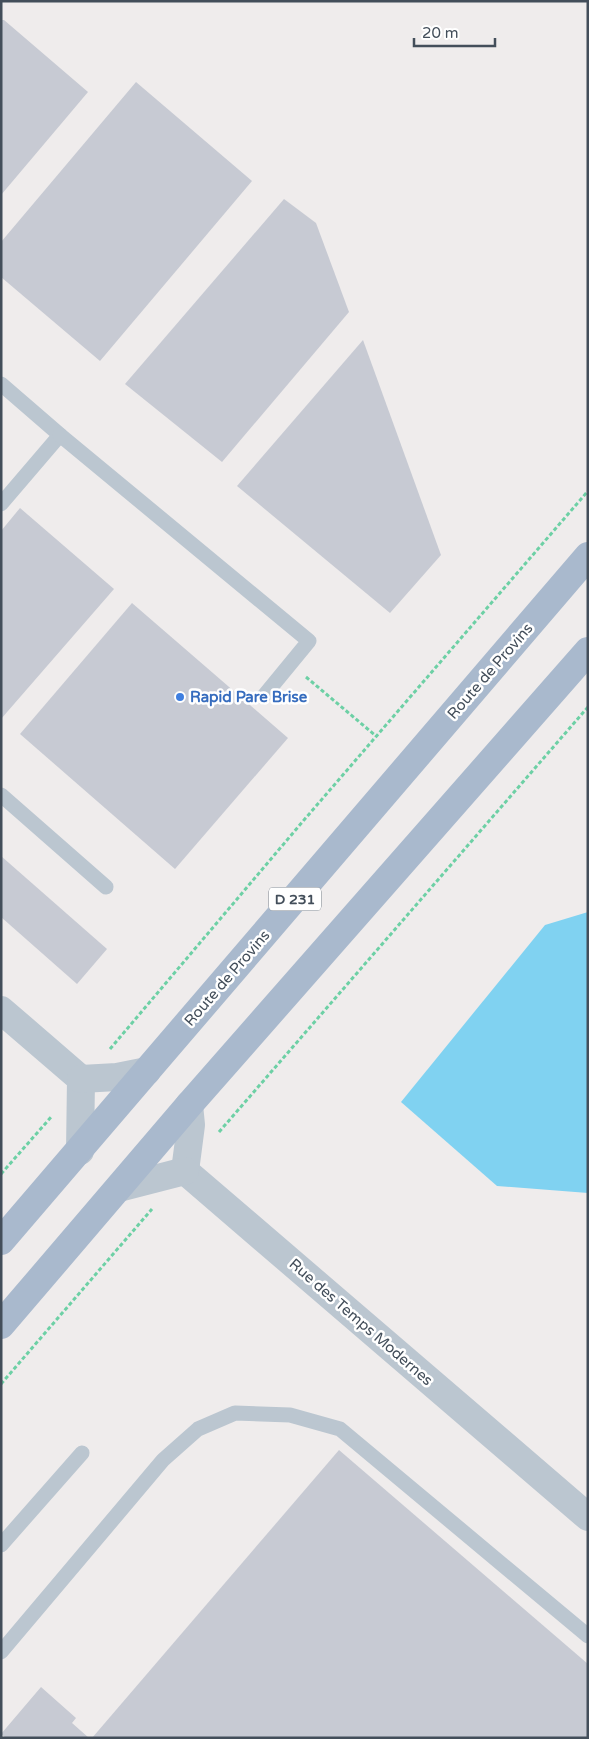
<svg xmlns="http://www.w3.org/2000/svg" width="589" height="1739" font-family="'Varela Round',sans-serif">
	<rect width="100%" height="100%" fill="#efecec"/>
	<polygon fill="#80d2f1" points="588,912 588,1193 497,1186 401,1102 545,925"/>
	<g fill="#c7cad3">
		<polygon points="1,20 4,20 88,92 1,195"/>
		<polygon points="136,82 252,181 100,361 1,277 1,242"/>
		<polygon points="284,199 316,223 349,312 222,462 125,384"/>
		<polygon points="363,340 441,555 390,613 237,486"/>
		<polygon points="20,508 114,589 1,719 1,531"/>
		<polygon points="132,603 288,738 175,869 20,734"/>
		<polygon points="1,856 107,949 77,984 1,917"/>
		<polygon points="339,1450 588,1664 588,1738 92,1738"/>
		<polygon points="41,1687 76,1718 72,1723 89,1738 6,1738 1,1734"/>
	</g>
	<g fill="none" stroke-linecap="round" stroke-linejoin="round">
		<g stroke="#6dd0a5" stroke-width="3" stroke-dasharray="4 2.5" stroke-linecap="butt">
			<polyline points="306,677 376,736"/>
			<polyline points="110,1049 304,820 588,491"/>
			<polyline points="219,1132 588,707"/>
			<polyline points="1,1174 52,1116"/>
			<polyline points="1,1384 152,1209"/>
		</g>
		<g stroke="#bbc6d0" stroke-width="15">
			<polyline points="1,384 60,435 1,504"/>
			<polyline points="60,435 309,641 263,697"/>
			<polyline points="1,795 106,887"/>
			<polyline points="1,1545 82,1453"/>
			<polyline points="1,1652 163,1460 198,1429 235,1413 290,1415 340,1429 588,1636"/>
		</g>
		<g stroke="#bbc6d0" stroke-width="28">
			<polyline points="1,1010 81,1079 80,1151"/>
			<polyline points="81,1079 117,1077 147,1071"/>
			<polyline points="185,1171 588,1517"/>
			<polyline points="185,1171 191,1125 189,1105"/>
			<polyline points="119,1188 185,1171"/>
		</g>
		<g stroke="#a9b9cd" stroke-width="28">
			<polyline points="1,1241 588,556"/>
			<polyline points="1,1325 189,1105 588,651"/>
		</g>
	</g>
	<circle fill="#3f7fe0" stroke="#fff" stroke-width="2" cx="180" cy="697" r="5"/>
	<g text-anchor="middle" dominant-baseline="central" stroke-width="5" stroke-linejoin="round" paint-order="stroke">
		<rect fill="#fff" stroke="#7b838c" stroke-width="1" x="269" y="887.5" width="52" height="23" rx="4"/>
		<g font-size="14" font-weight="bold" fill="#434e5a">
			<text x="295" y="899">D 231</text>
		</g>
		<g font-size="15" fill="#434e5a" stroke="#fff">
			<text transform="translate(490 671) rotate(-49)">Route de Provins</text>
			<text transform="translate(227 978) rotate(-49)">Route de Provins</text>
			<text transform="translate(361 1322) rotate(41)">Rue des Temps Modernes</text>
		</g>
		<g font-size="15" font-weight="bold" fill="#366cbe" stroke="#fff" text-anchor="start">
			<text x="190" y="697">Rapid Pare Brise</text>
		</g>
	</g>
	<rect width="589" height="1739" fill="none" stroke="#434e5a" stroke-width="5"/>
	<path d="M414 38v8h81v-8" fill="none" stroke="#434e5a" stroke-width="2.5"/>
	<text x="422" y="38" font-size="15" fill="#434e5a" stroke="#ffffff" stroke-width="4" paint-order="stroke">20 m</text>
</svg>
